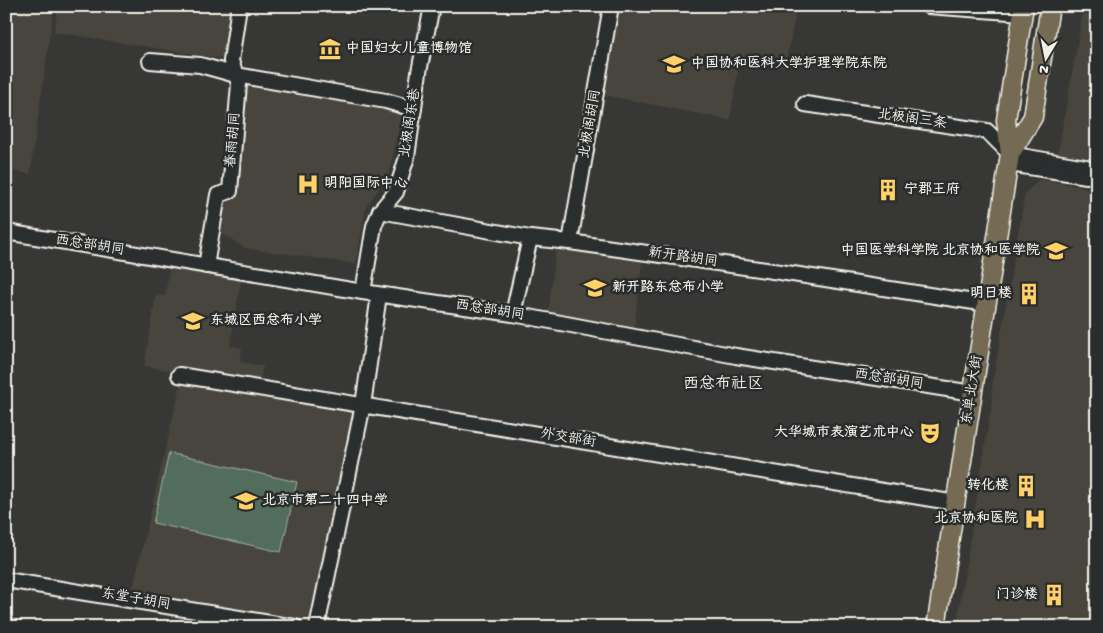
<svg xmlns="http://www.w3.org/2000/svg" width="1103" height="633" font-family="'Gochi Hand','LXGW WenKai TC',sans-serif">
	<rect width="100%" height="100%" fill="#373835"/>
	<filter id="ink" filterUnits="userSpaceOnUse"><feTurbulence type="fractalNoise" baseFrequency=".02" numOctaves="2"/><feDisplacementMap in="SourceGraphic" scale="10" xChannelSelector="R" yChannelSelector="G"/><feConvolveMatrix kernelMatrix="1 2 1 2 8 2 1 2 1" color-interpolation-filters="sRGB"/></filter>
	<g filter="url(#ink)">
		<g fill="#47453e">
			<polygon points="6,6 54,6 30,174 6,170"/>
			<polygon points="58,6 232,6 225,59 54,32"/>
			<polygon points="618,6 797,6 785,67 739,62 730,120 604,95"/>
			<polygon points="1084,6 1097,6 1097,165 1057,158"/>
			<polygon points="248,84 402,113 389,174 366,207 356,264 245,248 218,231 223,201 233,195"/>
			<polygon points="1040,179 1097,190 1097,627 956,627 992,402 992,387 1025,193"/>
			<polygon points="556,247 642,262 634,330 548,315"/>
			<polygon points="170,264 242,276 230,346 242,348 240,362 263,366 259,385 144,366 156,295 165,296"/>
			<polygon points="181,382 357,410 313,623 132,592"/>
		</g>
		<polygon fill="#526d5d" stroke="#a3afa2" points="169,453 297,482 281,552 153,523"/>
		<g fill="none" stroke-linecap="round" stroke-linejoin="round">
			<g stroke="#f4f1e8" stroke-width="18">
				<g id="minor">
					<polyline points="928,6 1023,13"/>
					<polyline points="150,61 200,65 236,75 386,101 414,109"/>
					<polyline points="805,104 987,131 1010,154 1086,167 1097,173"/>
					<polyline points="1009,164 1087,176"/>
					<polyline points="380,211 530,238 570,242 780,272 987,304"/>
					<polyline points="6,232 363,292 513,314 736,356 973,393"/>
					<polyline points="570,242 611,6"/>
					<polyline points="206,266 218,195 230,191 239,84 231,61 239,6"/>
					<polyline points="363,292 374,226 380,211 396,192 407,157 419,72 432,6"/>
					<polyline points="513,314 530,238"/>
					<polyline points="179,375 956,503"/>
					<polyline points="6,580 295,627"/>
					<polyline points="317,627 363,405 379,295"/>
				</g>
			</g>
			<g stroke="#f4f1e8" stroke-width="21">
				<g id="major">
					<polyline points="1010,154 1033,117 1050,6"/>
					<polyline points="936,627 1010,154 1006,120 1024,6"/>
				</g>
			</g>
			<use href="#minor" stroke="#2a2d2e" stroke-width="14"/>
			<use href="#major" stroke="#746b52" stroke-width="18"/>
		</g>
	</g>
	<defs>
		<g id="museum-bare" transform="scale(1.725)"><path d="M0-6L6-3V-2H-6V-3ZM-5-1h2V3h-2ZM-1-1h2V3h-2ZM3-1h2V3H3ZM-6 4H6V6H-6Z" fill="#ffd166" stroke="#2a2d2e" stroke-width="2.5" paint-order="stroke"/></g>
		<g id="university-bare" transform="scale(1.725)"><path d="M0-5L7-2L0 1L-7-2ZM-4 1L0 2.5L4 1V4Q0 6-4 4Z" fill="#ffd166" stroke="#2a2d2e" stroke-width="2.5" paint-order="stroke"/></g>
		<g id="hospital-bare" transform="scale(1.725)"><path d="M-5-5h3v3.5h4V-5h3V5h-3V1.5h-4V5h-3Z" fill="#ffd166" stroke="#2a2d2e" stroke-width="2.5" paint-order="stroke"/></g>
		<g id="building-bare" transform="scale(1.725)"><path d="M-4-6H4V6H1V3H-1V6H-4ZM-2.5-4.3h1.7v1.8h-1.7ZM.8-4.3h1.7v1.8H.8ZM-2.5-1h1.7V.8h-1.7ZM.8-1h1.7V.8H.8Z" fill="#ffd166" stroke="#2a2d2e" stroke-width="2.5" paint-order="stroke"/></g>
		<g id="school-bare" transform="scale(1.725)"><path d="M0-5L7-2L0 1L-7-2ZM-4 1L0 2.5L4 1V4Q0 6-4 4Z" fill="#ffd166" stroke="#2a2d2e" stroke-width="2.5" paint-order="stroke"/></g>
		<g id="theatre-bare" transform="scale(1.725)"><path d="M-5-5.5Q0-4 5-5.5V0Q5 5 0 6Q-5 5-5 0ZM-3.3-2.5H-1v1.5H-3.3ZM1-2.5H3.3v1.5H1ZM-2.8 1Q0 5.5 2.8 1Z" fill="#ffd166" stroke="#2a2d2e" stroke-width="2.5" paint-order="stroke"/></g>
	</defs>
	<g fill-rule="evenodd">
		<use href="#museum-bare" x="330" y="49"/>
		<use href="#university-bare" x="674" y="64"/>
		<use href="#hospital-bare" x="308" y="184"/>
		<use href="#building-bare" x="888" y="190"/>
		<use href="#university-bare" x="1056" y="251"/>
		<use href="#school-bare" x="595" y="288"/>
		<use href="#building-bare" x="1029" y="294"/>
		<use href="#school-bare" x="193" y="321"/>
		<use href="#theatre-bare" x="930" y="433"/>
		<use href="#building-bare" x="1026" y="486"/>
		<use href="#school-bare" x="246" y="501"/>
		<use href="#hospital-bare" x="1035" y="519"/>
		<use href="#building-bare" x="1054" y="595"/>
	</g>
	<g text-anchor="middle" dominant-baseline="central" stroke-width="5" stroke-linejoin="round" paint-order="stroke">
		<g font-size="14" font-weight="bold" fill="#f4f1e8" stroke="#2a2d2e" text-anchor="start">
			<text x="346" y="49">中国妇女儿童博物馆</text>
			<text x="691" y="64">中国协和医科大学护理学院东院</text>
			<text x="324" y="184">明阳国际中心</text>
			<text x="904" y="190">宁郡王府</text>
			<text x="1040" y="251" text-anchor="end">中国医学科学院 北京协和医学院</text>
			<text x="612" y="288">新开路东总布小学</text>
			<text x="1012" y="294" text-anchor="end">明日楼</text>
			<text x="210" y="321">东城区西总布小学</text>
			<text x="914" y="433" text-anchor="end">大华城市表演艺术中心</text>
			<text x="1009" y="486" text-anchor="end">转化楼</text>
			<text x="262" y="501">北京市第二十四中学</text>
			<text x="1018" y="519" text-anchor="end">北京协和医院</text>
			<text x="1038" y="595" text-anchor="end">门诊楼</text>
		</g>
		<g font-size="14" fill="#f4f1e8" stroke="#2a2d2e">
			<text transform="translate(912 120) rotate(8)">北极阁三条</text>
			<text transform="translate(411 123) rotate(-81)">北极阁东巷</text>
			<text transform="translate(591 124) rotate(-80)">北极阁胡同</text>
			<text transform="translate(234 140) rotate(-85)">春雨胡同</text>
			<text transform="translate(90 246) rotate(9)">西总部胡同</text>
			<text transform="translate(683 258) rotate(8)">新开路胡同</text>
			<text transform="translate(490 311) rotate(9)">西总部胡同</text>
			<text transform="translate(889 380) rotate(9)">西总部胡同</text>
			<text transform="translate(973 390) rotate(-81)">东单北大街</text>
			<text transform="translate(568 439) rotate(9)">外交部街</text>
			<text transform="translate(136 600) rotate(10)">东堂子胡同</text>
		</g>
		<g font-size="16" fill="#f4f1e8" stroke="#2a2d2e">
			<text x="723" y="385">西总布社区</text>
		</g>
	</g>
	<rect width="1103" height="633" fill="none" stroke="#2a2d2e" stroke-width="25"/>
	<rect x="12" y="12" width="1078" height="608" fill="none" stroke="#f4f1e8" stroke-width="2" filter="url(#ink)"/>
	<g transform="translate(1046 58) rotate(190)" stroke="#2a2d2e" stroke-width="4" paint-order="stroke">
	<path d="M0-4L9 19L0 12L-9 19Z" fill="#f4f1e8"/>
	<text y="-8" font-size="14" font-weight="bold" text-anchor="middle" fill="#f4f1e8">N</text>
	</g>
</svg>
